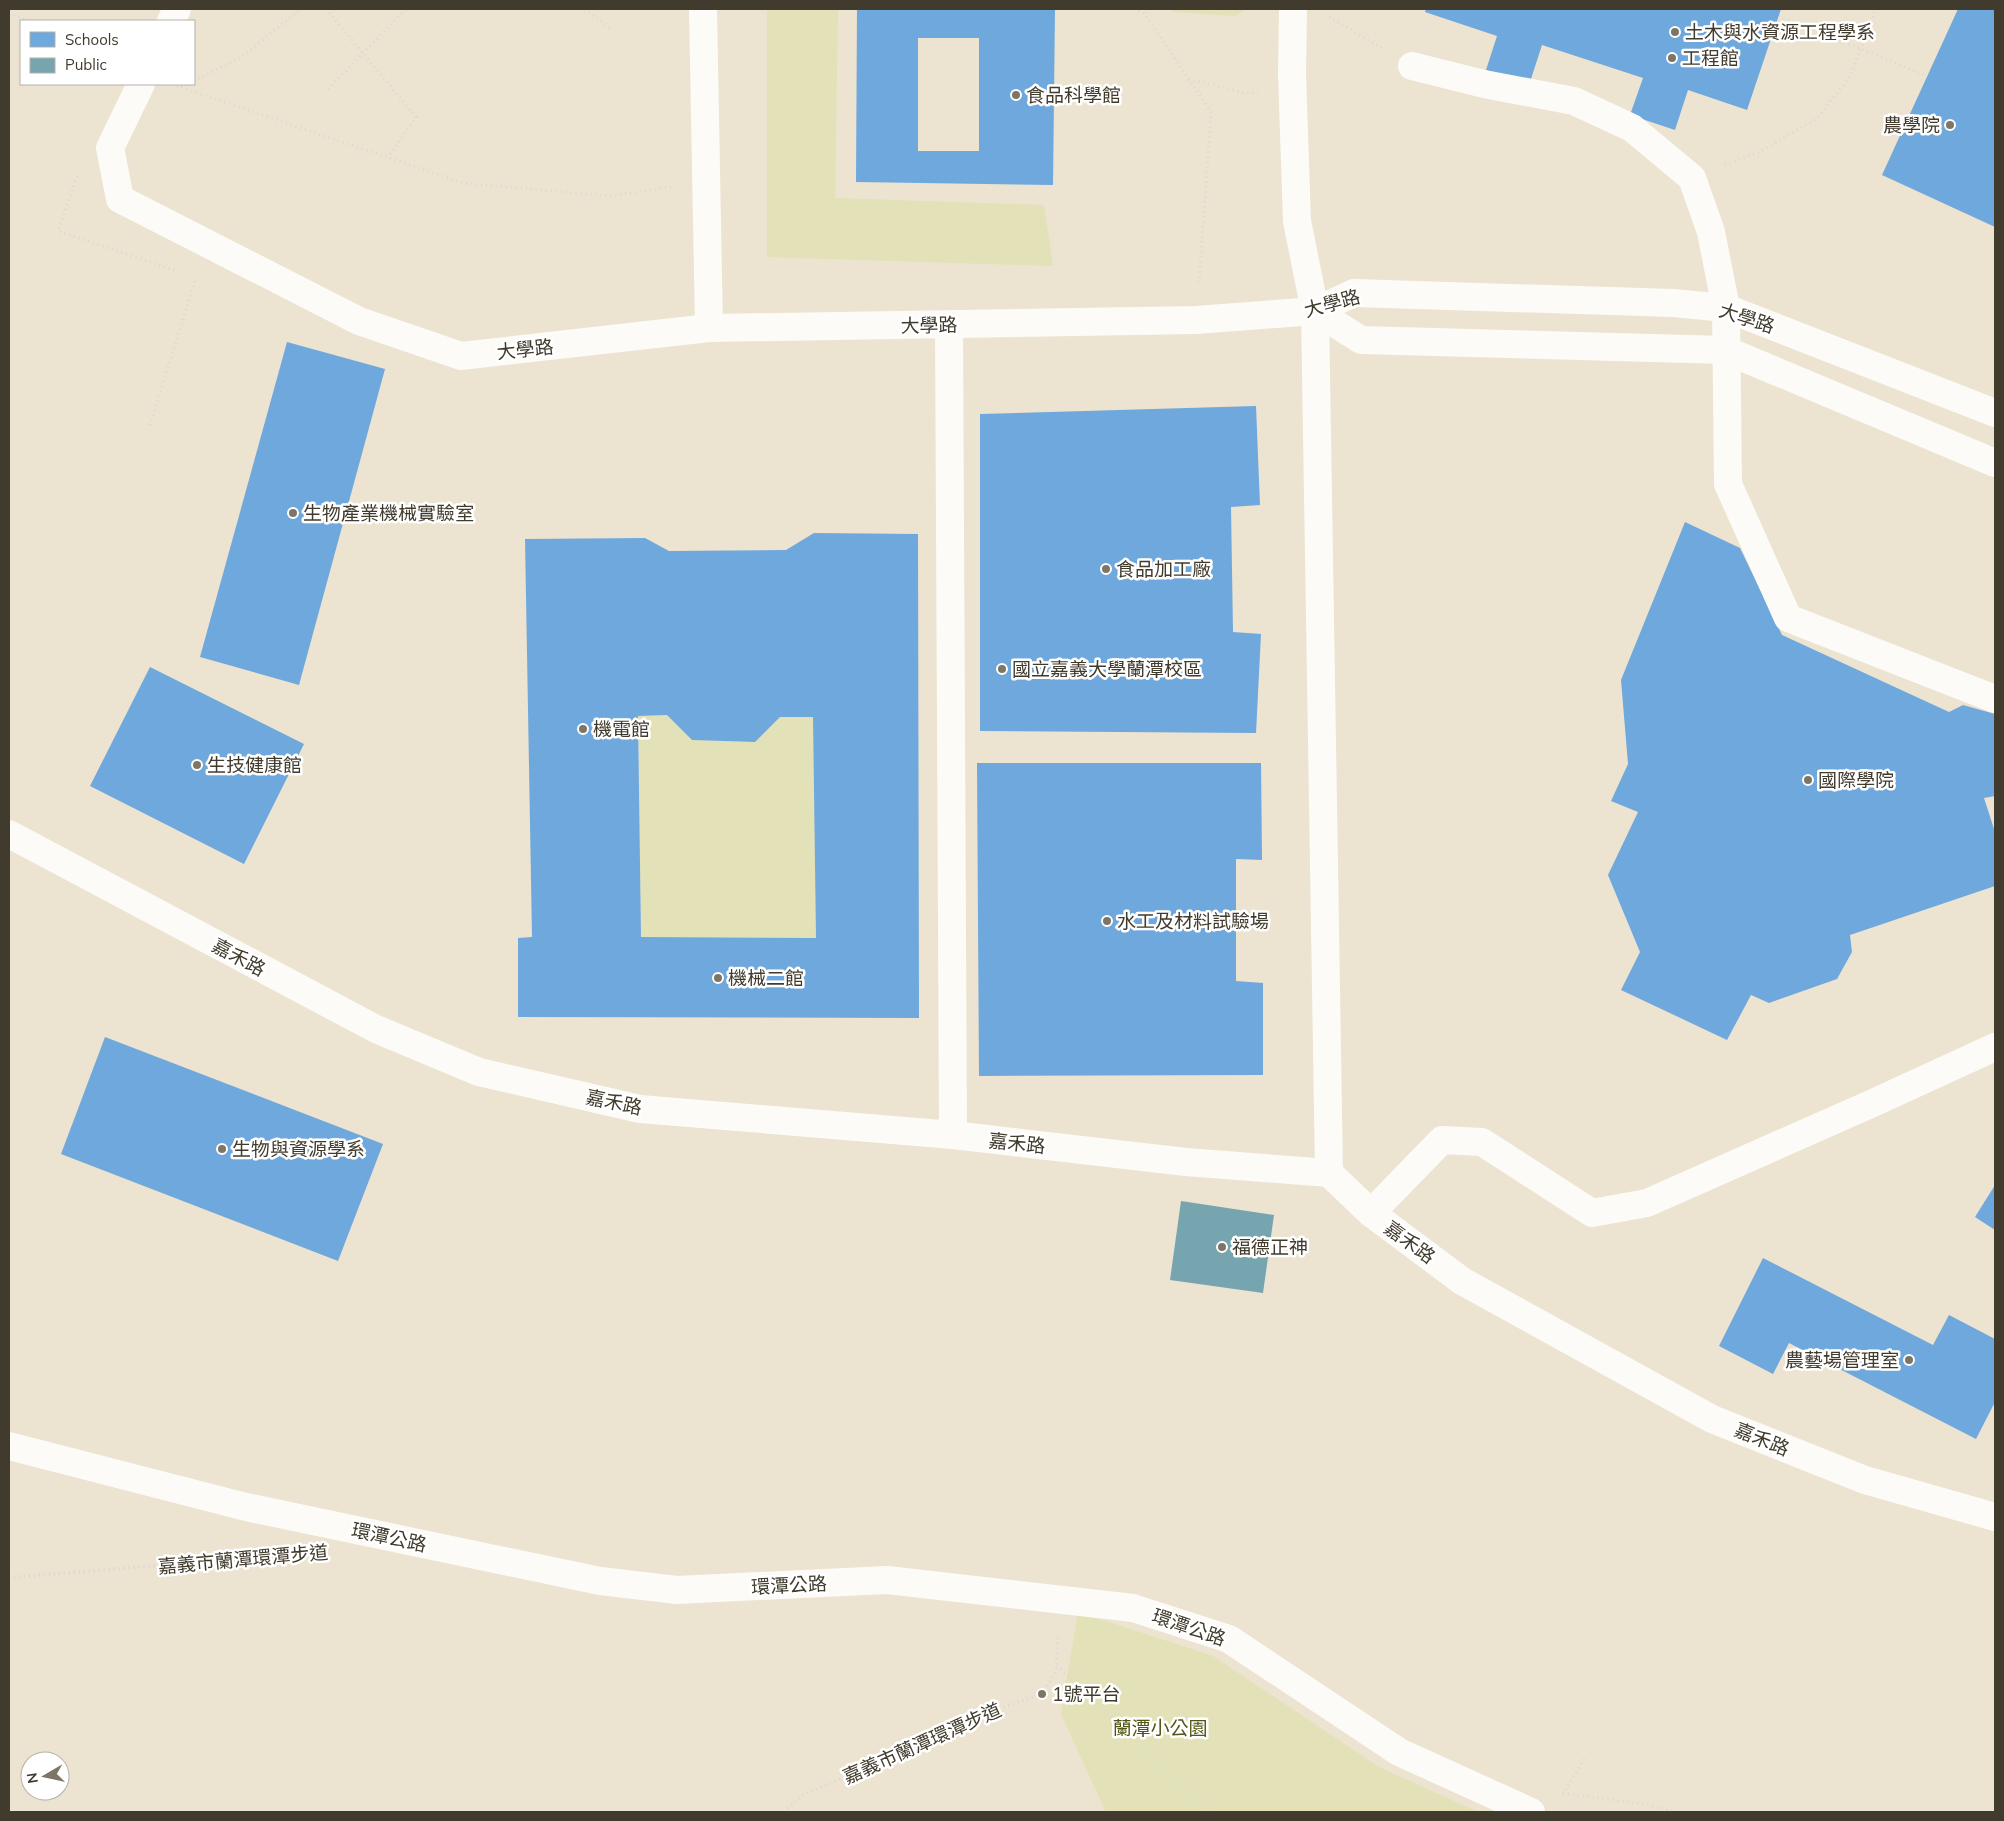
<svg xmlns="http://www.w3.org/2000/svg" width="2004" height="1821" font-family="Mulish,'Noto Sans TC',sans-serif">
	<rect width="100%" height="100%" fill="#ece3d0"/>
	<g fill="#e3e1b7">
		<polygon points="767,9 838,9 835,198 1044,205 1053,266 767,257"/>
		<polygon points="1170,9 1246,9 1235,16 1175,12"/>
		<polygon points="667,715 692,740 754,742 780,717 813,717 816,938 641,937 638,716"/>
		<polygon points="1078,1612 1213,1656 1379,1767 1478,1812 1106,1812 1061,1714"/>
	</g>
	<g fill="#6fa8dc" fill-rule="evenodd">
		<path d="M 857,9 L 1055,9 L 1053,185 L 856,182 ZM 918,38 L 979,38 L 979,151 L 918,151 Z"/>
		<polygon points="1426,9 1781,9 1747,110 1688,90 1675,130 1630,115 1643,78 1542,45 1529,85 1486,70 1497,36 1425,12"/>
		<polygon points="1958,9 1995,9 1995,227 1882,175"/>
		<polygon points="287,342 385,369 299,685 200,657"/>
		<polygon points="1256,406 1260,505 1231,507 1233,632 1261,634 1256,733 980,731 980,414"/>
		<polygon points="1685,522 1740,548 1782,635 1949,712 1963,705 1995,714 1995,796 1984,798 1995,832 1995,886 1850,935 1852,952 1837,979 1769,1003 1751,995 1727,1040 1621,990 1640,952 1608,875 1638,812 1611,801 1628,764 1621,680"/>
		<path d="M 814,533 L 918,534 L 919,1018 L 518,1017 L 518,938 L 532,937 L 525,539 L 645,538 L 669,551 L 786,550 ZM 667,715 L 692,740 L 755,742 L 780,717 L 813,717 L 816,938 L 641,937 L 638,716 Z"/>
		<polygon points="150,667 304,744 244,864 90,786"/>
		<polygon points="977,763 1261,763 1262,860 1236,859 1236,981 1263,983 1263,1075 979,1076"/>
		<polygon points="105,1037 383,1144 338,1261 61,1154"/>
		<polygon points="1995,1185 1995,1230 1975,1217"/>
		<polygon points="1763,1258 1933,1345 1949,1315 1995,1339 1995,1402 1976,1439 1789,1343 1773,1374 1719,1346"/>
	</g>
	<polygon fill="#76a5af" points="1181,1201 1274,1215 1263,1293 1170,1280"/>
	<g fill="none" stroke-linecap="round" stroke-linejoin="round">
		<g stroke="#dbd9d3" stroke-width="3" stroke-dasharray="1 4" stroke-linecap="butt">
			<polyline points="326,9 416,117 388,157"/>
			<polyline points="585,9 610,28"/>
			<polyline points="1134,9 1144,13 1211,112 1199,284"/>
			<polyline points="9,13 31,21"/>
			<polyline points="1779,16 1927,76"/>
			<polyline points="1329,17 1382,48"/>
			<polyline points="1189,79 1250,94 1257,91"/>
			<polyline points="194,81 241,57 301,9"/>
			<polyline points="177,86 463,183 610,196 671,187"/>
			<polyline points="181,87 188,84"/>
			<polyline points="328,89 406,9"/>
			<polyline points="1725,165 1759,152 1816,119 1850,77 1876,9"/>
			<polyline points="77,176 58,231 177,271"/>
			<polyline points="150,425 196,278"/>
			<polyline points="9,1577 290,1555"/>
			<polyline points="9,1578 290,1555"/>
			<polyline points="1057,1665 1211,1812"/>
			<polyline points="1563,1793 1648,1805 1676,1812"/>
			<polyline points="1563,1794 1586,1756"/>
			<polyline points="784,1812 805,1793 891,1760 968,1719 1042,1694 1056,1672 1058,1635"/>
		</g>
		<g stroke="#fcfbf8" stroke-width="28">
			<polyline points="703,9 709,328"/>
			<polyline points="1293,9 1292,75 1297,221 1315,311 1329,1173"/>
			<polyline points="171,21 177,9"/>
			<polyline points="1412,66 1484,84 1574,101 1632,128 1692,178 1711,232 1726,308 1728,484 1788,618 1995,699"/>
			<polyline points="141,84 110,148 120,199 359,321 461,356 709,328 1196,320 1315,311 1354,293 1673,303 1726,308 1995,413"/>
			<polyline points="1315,311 1361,340 1725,350 1995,463"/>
			<polyline points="949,325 953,1135"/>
			<polyline points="9,834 376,1029 479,1072 640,1109 953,1135 1186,1162 1329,1173 1371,1213 1462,1281 1712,1419 1865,1480 1995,1517"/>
			<polyline points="1371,1213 1442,1140 1482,1142 1592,1213 1647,1203 1873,1103 1995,1047"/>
			<polyline points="9,1446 246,1507 600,1581 677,1590 887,1580 1133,1608 1229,1639 1399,1752 1531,1812"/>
		</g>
	</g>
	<g fill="#7d7666" stroke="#fff" stroke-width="2">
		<circle cx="1675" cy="32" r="5"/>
		<circle cx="1672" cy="58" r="5"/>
		<circle cx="1016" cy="95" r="5"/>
		<circle cx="1950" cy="125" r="5"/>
		<circle cx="293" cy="513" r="5"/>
		<circle cx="1106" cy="569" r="5"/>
		<circle cx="1002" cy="669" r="5"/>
		<circle cx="583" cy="729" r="5"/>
		<circle cx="197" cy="765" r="5"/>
		<circle cx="1808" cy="780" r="5"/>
		<circle cx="1107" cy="921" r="5"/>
		<circle cx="718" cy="978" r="5"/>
		<circle cx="222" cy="1149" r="5"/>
		<circle cx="1222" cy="1247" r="5"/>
		<circle cx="1909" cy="1360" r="5"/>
		<circle cx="1042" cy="1694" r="5"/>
	</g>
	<g text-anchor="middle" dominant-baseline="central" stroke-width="5" stroke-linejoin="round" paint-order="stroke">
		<g font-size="19" fill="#413b2d" stroke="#fff" text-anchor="start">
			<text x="1685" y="32">土木與水資源工程學系</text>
			<text x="1682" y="58">工程館</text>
			<text x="1026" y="95">食品科學館</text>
			<text x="1940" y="125" text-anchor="end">農學院</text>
			<text x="303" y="513">生物產業機械實驗室</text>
			<text x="1116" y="569">食品加工廠</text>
			<text x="1012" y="669">國立嘉義大學蘭潭校區</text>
			<text x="593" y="729">機電館</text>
			<text x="207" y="765">生技健康館</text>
			<text x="1818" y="780">國際學院</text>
			<text x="1117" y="921">水工及材料試驗場</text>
			<text x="728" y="978">機械二館</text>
			<text x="232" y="1149">生物與資源學系</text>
			<text x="1232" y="1247">福德正神</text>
			<text x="1899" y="1360" text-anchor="end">農藝場管理室</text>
			<text x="1052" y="1694">1號平台</text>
		</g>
		<g font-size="19" fill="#413b2d" stroke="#fff">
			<text transform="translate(1332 303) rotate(-15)">大學路</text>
			<text transform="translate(1747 318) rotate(18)">大學路</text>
			<text transform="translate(929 325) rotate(-1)">大學路</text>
			<text transform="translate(525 349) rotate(-6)">大學路</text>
			<text transform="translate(239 957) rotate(28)">嘉禾路</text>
			<text transform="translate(614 1102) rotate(12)">嘉禾路</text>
			<text transform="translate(1017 1143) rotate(6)">嘉禾路</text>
			<text transform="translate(1410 1242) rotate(36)">嘉禾路</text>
			<text transform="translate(1762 1439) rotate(22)">嘉禾路</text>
			<text transform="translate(389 1537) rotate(12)">環潭公路</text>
			<text transform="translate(243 1559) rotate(-5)">嘉義市蘭潭環潭步道</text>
			<text transform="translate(789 1585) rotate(-3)">環潭公路</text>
			<text transform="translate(1189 1627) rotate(19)">環潭公路</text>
			<text transform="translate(922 1743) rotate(-24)">嘉義市蘭潭環潭步道</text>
		</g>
		<g font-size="19" fill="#535514" stroke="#fff">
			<text x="1160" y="1728">蘭潭小公園</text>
		</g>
	</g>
	<rect width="2004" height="1821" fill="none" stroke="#413b2d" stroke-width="20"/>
	<rect x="20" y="20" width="175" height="65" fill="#ffffff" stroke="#b3b1ab"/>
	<rect x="30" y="32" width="25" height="15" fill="#6fa8dc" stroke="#b3b1ab"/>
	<text x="65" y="45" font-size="15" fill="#413b2d">Schools</text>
	<rect x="30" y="58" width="25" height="15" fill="#76a5af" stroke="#b3b1ab"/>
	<text x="65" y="70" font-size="15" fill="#413b2d">Public</text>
	<g transform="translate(45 1776) rotate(261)"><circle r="24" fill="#ffffff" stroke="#b3b1ab"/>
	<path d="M0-4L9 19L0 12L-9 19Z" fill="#7d7666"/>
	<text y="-8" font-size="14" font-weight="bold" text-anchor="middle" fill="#413b2d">N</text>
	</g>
</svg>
